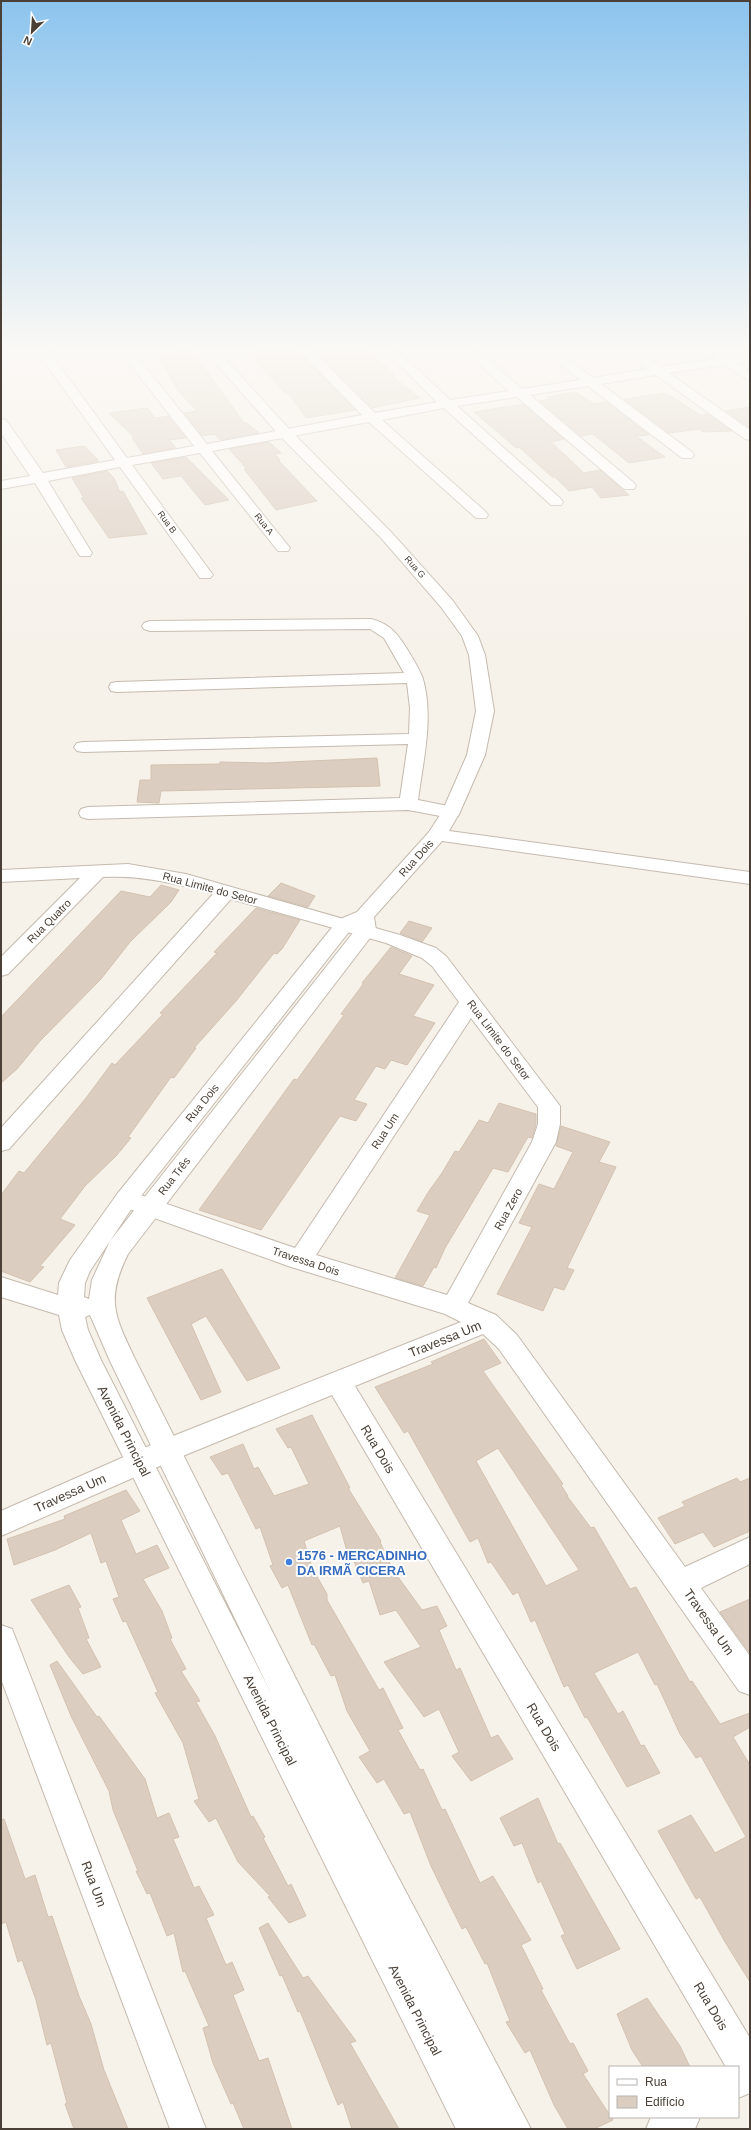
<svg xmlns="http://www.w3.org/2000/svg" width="751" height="2130" font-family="Helvetica,sans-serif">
	<rect width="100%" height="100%" fill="#f6f1e9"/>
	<g fill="#dbcec1" stroke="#d4c2b0" fill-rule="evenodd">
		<polygon points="186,349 198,359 244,423 247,423 259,433 220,440 215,434 202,436 184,413 197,411 178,391 165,368 155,356"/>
		<polygon points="245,349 297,349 355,410 306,418 288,393 286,394"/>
		<polygon points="313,349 365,349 395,375 392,376 420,398 372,408"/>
		<polygon points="576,392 594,404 607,402 649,435 636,436 665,457 629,463 593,434 581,436 540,401 550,399 547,397"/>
		<polygon points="666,393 700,415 707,414 732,431 703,432 700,429 669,433 624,399"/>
		<polygon points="523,404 564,439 551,442 584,473 600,470 629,495 601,498 592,487 569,491 555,477 552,477 519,447 516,448 474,412"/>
		<polygon points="750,407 750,428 726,411"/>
		<polygon points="147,408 155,418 168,416 186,438 169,440 176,448 143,454 132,438 134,437 109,413"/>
		<polygon points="269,442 281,453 275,454 280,460 278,460 317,501 276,510 244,469 247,469 229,449"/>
		<polygon points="84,446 99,461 66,467 56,450"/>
		<polygon points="186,457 229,500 205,505 181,476 163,479 151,463"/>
		<polygon points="107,471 114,478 120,492 123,491 147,534 109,538 81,498 84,498 72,478"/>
		<polygon points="377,758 380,786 161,791 159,803 137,802 140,780 151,780 151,765 220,764 220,762 267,763"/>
		<polygon points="281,883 315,896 308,907 268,896"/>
		<polygon points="161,885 179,890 171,902 130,942 101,979 40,1041 17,1069 1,1083 1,1017 121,891 150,897"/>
		<polygon points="256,908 300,920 282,949 277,954 274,953 236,1001 194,1048 196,1048 174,1078 171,1077 128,1137 131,1138 116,1156 85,1186 60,1219 75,1225 40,1266 44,1267 30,1282 1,1271 1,1195 19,1171 24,1173 86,1098 112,1063 115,1065 163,1014 160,1013 217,953 214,952"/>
		<polygon points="409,921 432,928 422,942 400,933"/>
		<polygon points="391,947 412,956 399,974 434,985 413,1016 435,1023 407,1065 391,1060 385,1069 376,1066 354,1100 367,1104 356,1121 340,1116 261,1230 199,1210 294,1079 297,1080 344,1015 341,1014 364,983 362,983"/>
		<polygon points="499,1103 536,1114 536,1124 532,1138 528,1137 508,1172 493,1168 445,1248 436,1268 434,1267 423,1286 395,1278 430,1215 417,1211 429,1191 442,1173 455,1151 459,1152 479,1120 488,1123"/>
		<polygon points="561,1126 610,1142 599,1162 616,1167 567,1268 574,1270 564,1290 554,1287 543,1311 497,1294 532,1227 519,1223 539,1184 554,1189 573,1152 556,1146"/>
		<polygon points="222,1269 280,1368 247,1381 206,1316 191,1324 221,1392 201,1400 147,1298"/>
		<path d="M 484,1339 L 501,1363 L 483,1371 L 563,1484 L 561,1485 L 568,1496 L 567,1496 L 591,1528 L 594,1527 L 630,1589 L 636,1587 L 690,1682 L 692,1681 L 720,1724 L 750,1713 L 750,1727 L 733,1737 L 750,1765 L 750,1982 L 725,1942 L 700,1897 L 696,1899 L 658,1831 L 691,1815 L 715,1853 L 746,1837 L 701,1756 L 696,1758 L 680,1734 L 657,1684 L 655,1685 L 638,1652 L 594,1673 L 618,1714 L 623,1711 L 641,1746 L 644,1745 L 660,1773 L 627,1787 L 587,1717 L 585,1718 L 568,1685 L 564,1687 L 535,1620 L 531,1622 L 518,1592 L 513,1595 L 491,1562 L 488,1563 L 478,1538 L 470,1542 L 408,1431 L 404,1433 L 375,1387 L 433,1364 L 431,1362 ZM 498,1448 L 579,1570 L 546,1586 L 476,1461 Z"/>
		<polygon points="312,1415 350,1488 348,1488 381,1541 380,1542 393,1570 422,1610 437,1606 447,1626 439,1630 456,1670 460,1668 491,1738 498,1735 513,1759 471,1781 452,1756 459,1752 439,1709 424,1717 384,1662 421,1647 396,1610 380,1615 369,1581 363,1583 351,1554 348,1555 340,1526 304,1541 312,1568 327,1594 327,1600 379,1690 383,1688 403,1728 398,1730 420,1770 423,1769 442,1810 445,1809 480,1883 493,1876 531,1940 521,1945 543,1989 541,1990 570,2044 573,2043 588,2071 583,2074 613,2120 594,2129 568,2129 554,2105 530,2050 525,2053 506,2022 510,2021 487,1963 485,1964 466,1927 462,1929 447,1899 431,1866 410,1812 404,1814 384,1779 377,1783 359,1757 370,1751 347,1711 335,1675 331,1676 314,1644 312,1645 288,1585 282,1588 270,1566 273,1565 260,1527 256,1529 228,1473 222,1475 210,1457 243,1444 254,1469 258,1467 274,1496 309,1484 291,1447 288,1448 276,1429"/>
		<polygon points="737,1478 740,1482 750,1478 750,1531 714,1547 703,1532 675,1544 658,1518 685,1506 682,1502"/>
		<polygon points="126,1490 140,1511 121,1520 136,1554 157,1545 169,1568 143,1579 162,1611 172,1638 170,1639 186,1669 181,1671 200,1701 196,1702 215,1736 251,1817 253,1816 265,1837 263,1838 288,1886 291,1884 306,1916 289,1923 268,1897 270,1896 238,1862 216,1818 209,1822 194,1801 199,1799 183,1743 155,1693 158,1692 126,1621 123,1622 113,1599 119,1597 106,1561 101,1563 91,1533 55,1550 14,1565 7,1539 65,1519 64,1516"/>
		<polygon points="69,1585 81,1607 78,1608 89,1638 86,1639 101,1667 83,1674 69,1657 31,1600"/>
		<polygon points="750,1599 750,1653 720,1612"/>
		<polygon points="57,1661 97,1717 99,1716 145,1779 157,1818 169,1813 179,1837 173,1839 194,1888 199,1886 214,1915 206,1918 226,1965 232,1962 244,1990 233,1995 259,2061 268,2058 292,2129 244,2129 233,2103 231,2104 213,2063 203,2028 209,2026 185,1971 183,1972 174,1933 167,1936 150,1893 147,1894 136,1871 138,1871 113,1810 109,1791 71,1716 50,1665"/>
		<polygon points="538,1798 558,1844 560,1843 620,1949 577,1969 561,1936 565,1934 541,1881 538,1883 522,1843 514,1846 500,1818"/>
		<polygon points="4,1819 25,1879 35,1875 48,1917 52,1916 79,1996 91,2024 104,2070 128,2129 74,2129 65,2104 67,2103 51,2043 47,2045 36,2000 22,1960 18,1962 6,1922 1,1924 1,1820"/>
		<polygon points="268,1923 303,1978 308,1976 356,2041 350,2043 399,2129 352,2129 343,2102 338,2105 300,2011 298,2012 282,1975 280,1976 259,1928"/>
		<polygon points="647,1998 680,2046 690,2067 643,2067 632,2050 617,2014"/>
	</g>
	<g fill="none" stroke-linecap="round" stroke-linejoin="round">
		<g stroke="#c5baae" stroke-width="2">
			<g id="minor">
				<polygon points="44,349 48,350 127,458 194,446 118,349 131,349 207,444 362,415 298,349 311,349 375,413 437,402 383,349 396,349 450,400 509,391 462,349 476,349 522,389 580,380 541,349 555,349 593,378 647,369 621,349 635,349 661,367 716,359 714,356 720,352 729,357 750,353 750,361 737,363 750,371 750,381 724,365 669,373 750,430 750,440 745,439 656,375 601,384 692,452 694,455 692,458 682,458 588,386 530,395 634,483 636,486 634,489 624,489 517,397 457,406 561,499 563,502 561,505 551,505 444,408 382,420 486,512 488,515 486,518 476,518 369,422 212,451 290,548 288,551 278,551 200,453 132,465 213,575 210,578 200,578 120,467 48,481 92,553 90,556 80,556 78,553 35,483 1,489 1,481 30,476 1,433 1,419 6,420 43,473 115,460 38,353"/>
				<path d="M 371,619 C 390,624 397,633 407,649 C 413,659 419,668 423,679 C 434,718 423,761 418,800 L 458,808 L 460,812 L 458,816 L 451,818 L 408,810 L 88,819 L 81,817 L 79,813 L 81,809 L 88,807 L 400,798 L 408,744 L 83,752 L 77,751 L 74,747 L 77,743 L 83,742 L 409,734 L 410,708 L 407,683 L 117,692 L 111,691 L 109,687 L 111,683 L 117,682 L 404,673 L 384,638 L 370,629 L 150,631 L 144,629 L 142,626 L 144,623 L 150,621 Z"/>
				<path d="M 128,864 L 186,874 L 400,935 L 436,948 L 446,956 L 560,1106 L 560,1124 L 556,1142 L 468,1303 L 496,1315 L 517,1335 L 685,1567 L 750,1537 L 750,1564 L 701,1588 L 750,1656 L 750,1695 L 739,1691 L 499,1349 L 483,1334 L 355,1386 L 750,2038 L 750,2093 L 738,2098 L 738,2067 L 726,2067 L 332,1395 L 178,1458 L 1,1536 L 1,1511 L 158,1442 L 461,1322 L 445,1314 L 291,1267 L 118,1205 L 114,1199 L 118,1193 L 126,1190 L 295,1248 L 459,1002 L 432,966 L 422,958 L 386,943 L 231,899 L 9,1149 L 1,1151 L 1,1128 L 213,894 C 177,883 141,875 103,877 L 8,974 L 1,976 L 1,957 L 80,878 L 1,882 L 1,870 ZM 471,1018 L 538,1107 L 538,1124 L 532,1142 L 447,1295 L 316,1255 Z"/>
				<polygon points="1,1625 12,1629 16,1639 206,2129 170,2129 1,1679"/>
				<polygon points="651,2117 700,2117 695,2129 646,2129"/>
			</g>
		</g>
		<g stroke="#c5baae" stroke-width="2">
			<path id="tertiary" d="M 203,349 L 216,349 L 290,430 L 392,533 L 453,601 L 478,636 L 485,655 L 494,711 L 485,755 L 460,812 L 449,831 L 750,872 L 750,884 L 442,841 L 374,917 L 376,930 L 373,934 L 128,1254 C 105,1300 115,1317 136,1361 L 347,1780 L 531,2129 L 456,2129 L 75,1360 L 62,1330 L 59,1315 L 1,1297 L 1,1277 L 58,1295 L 59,1283 L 70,1260 L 118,1193 L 338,920 L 357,912 L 429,832 L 442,812 L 467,755 L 476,711 L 469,655 L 462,636 L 441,607 L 382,539 L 280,436 ZM 356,927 L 356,929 L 110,1241 L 92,1280 L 89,1299 L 84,1297 L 85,1283 L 90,1271 L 134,1205 L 352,928 ZM 90,1315 L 110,1361 L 271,1693 L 101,1360 L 88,1330 L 85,1317 Z"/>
		</g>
		<use href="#minor" fill="#fff" fill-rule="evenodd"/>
		<use href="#tertiary" fill="#fff" fill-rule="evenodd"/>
	</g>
	<linearGradient id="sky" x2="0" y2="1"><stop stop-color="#8cc4ee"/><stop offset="0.54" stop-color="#fbf9f5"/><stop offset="1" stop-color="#fbf9f5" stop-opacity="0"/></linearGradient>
	<rect width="751" height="648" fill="url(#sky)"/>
	<circle fill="#3f7fe0" stroke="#fff" stroke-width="1.5" cx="289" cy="1562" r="4"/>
	<g text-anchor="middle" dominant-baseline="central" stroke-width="4" stroke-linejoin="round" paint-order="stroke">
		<g font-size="9" fill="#4a4037" stroke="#fff">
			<text transform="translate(167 522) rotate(54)">Rua B</text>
			<text transform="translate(264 524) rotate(52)">Rua A</text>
			<text transform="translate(415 567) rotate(48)">Rua G</text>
		</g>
		<g font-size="11" fill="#4a4037" stroke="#fff">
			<text transform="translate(416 858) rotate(-48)">Rua Dois</text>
			<text transform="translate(210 888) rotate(15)">Rua Limite do Setor</text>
			<text transform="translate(49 921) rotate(-45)">Rua Quatro</text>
			<text transform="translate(499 1040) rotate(53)">Rua Limite do Setor</text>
			<text transform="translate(202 1103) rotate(-51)">Rua Dois</text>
			<text transform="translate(385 1131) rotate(-57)">Rua Um</text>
			<text transform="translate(174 1176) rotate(-52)">Rua Três</text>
			<text transform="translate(508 1209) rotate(-61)">Rua Zero</text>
			<text transform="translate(306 1261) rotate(18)">Travessa Dois</text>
		</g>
		<g font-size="13" fill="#4a4037" stroke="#fff">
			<text transform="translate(445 1339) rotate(-22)">Travessa Um</text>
			<text transform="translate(124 1431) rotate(63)">Avenida Principal</text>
			<text transform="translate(378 1449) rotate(59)">Rua Dois</text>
			<text transform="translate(70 1493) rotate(-24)">Travessa Um</text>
			<text transform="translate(709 1622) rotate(55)">Travessa Um</text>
			<text transform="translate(270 1720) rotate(63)">Avenida Principal</text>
			<text transform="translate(544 1727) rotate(59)">Rua Dois</text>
			<text transform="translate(94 1884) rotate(69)">Rua Um</text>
			<text transform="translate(711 2006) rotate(59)">Rua Dois</text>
			<text transform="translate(415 2010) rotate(63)">Avenida Principal</text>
		</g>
		<g font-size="13" font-weight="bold" fill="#366cbe" stroke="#fff" text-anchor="start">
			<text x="297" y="1555">1576 - MERCADINHO<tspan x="297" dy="15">DA IRMÃ CICERA</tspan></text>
		</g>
	</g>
	<rect width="751" height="2130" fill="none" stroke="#4a4037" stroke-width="4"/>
	<rect x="609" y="2066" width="130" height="52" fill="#ffffff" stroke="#b7b3af"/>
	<rect x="617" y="2079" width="20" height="6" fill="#ffffff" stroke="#b7b3af"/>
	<text x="645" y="2086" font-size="12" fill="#4a4037">Rua</text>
	<rect x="617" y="2096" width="20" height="12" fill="#dbcec1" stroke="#b7b3af"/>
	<text x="645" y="2106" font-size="12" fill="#4a4037">Edifício</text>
	<g transform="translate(32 32) rotate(205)" stroke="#ffffff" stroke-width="3" paint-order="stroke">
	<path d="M0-3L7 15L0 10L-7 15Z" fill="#4a4037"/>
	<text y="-6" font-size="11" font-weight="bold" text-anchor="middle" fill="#4a4037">N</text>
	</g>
</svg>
